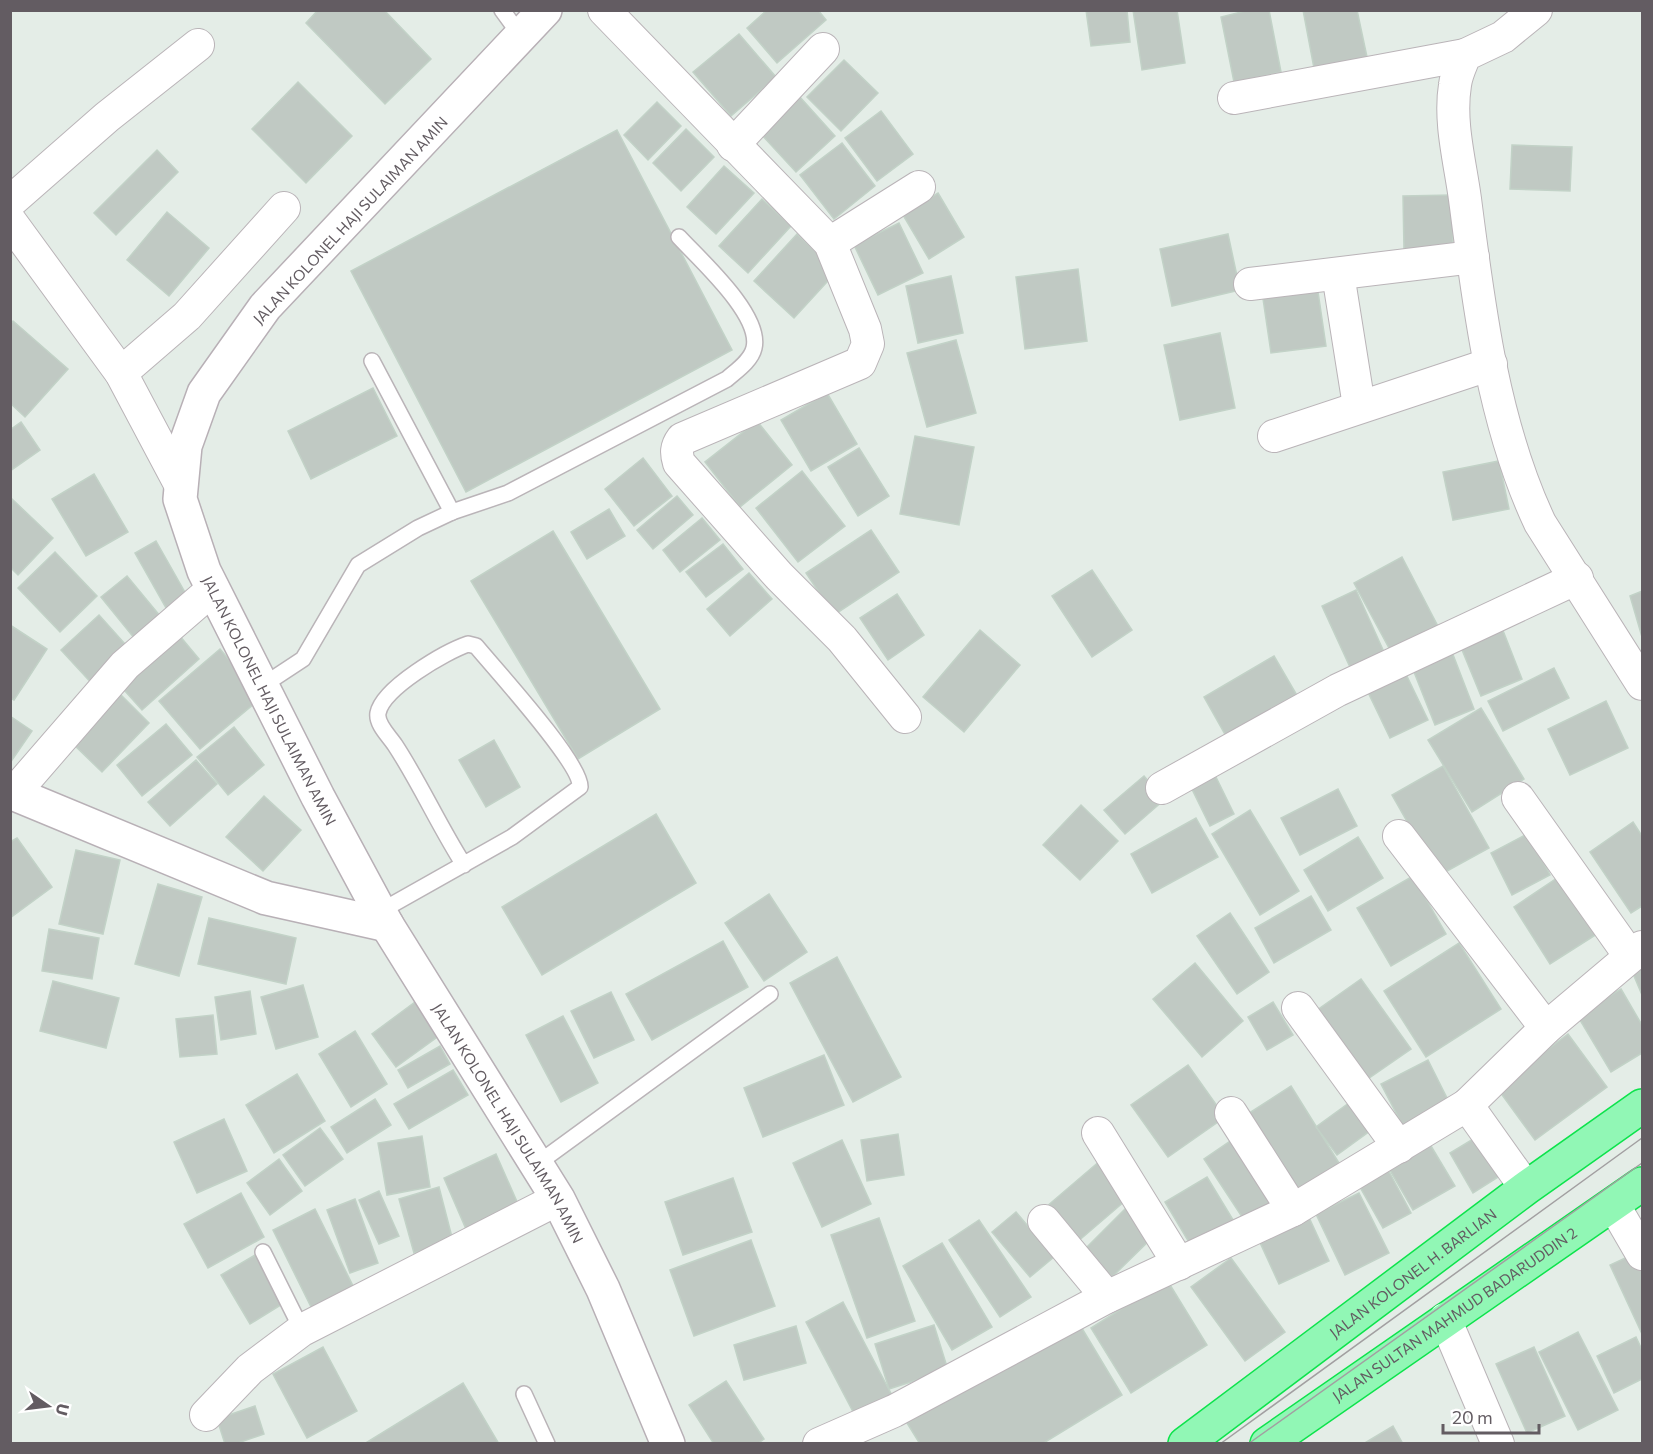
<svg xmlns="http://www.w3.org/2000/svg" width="1653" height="1454" font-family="Commissioner,sans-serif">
	<rect width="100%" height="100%" fill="#e4ede7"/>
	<g fill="#c0c9c3" stroke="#c2d2c7" stroke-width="1.5">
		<polygon points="318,10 384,10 431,59 385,104 306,23"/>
		<polygon points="767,10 818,10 826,20 777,63 747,28"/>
		<polygon points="1086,10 1127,10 1130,42 1091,46"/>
		<polygon points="1133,10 1177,10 1185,63 1142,70"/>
		<polygon points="1249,10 1269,10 1281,72 1234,82 1221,17"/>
		<polygon points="1303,10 1357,10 1367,57 1314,68"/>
		<polygon points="739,34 776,77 731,116 693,72"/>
		<polygon points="844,60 878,93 841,131 807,97"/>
		<polygon points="298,82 352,136 306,183 252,129"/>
		<polygon points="799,96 835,136 796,172 759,132"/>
		<polygon points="657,102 681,126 648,160 624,135"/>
		<polygon points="881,111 913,154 877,181 845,138"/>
		<polygon points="686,129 714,157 681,191 653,163"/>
		<polygon points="617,130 732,350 466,492 351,271"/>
		<polygon points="842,143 875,186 834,219 800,175"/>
		<polygon points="1512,145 1572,147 1570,191 1510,189"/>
		<polygon points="157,150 178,172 116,235 94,213"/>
		<polygon points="724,166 754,193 716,234 687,207"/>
		<polygon points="938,193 964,237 929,259 903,215"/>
		<polygon points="1452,195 1453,249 1404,250 1403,196"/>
		<polygon points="762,199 791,226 748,273 719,246"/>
		<polygon points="167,212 209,248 169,296 127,260"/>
		<polygon points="899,223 923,273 878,295 854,245"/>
		<polygon points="797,234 837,271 794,318 754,281"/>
		<polygon points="1228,234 1240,290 1172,306 1160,249"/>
		<polygon points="1078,269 1087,341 1025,349 1016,277"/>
		<polygon points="951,276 963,333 918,343 906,286"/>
		<polygon points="1317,285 1326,346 1271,353 1262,292"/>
		<polygon points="13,321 68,369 25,417 10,403 10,325"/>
		<polygon points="1220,333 1235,408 1180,420 1164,345"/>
		<polygon points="956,340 976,413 927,427 907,353"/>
		<polygon points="373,388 397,436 311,479 288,431"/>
		<polygon points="827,393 857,444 811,471 781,420"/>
		<polygon points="757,421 792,465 740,507 705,462"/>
		<polygon points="21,422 40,450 10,471 10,430"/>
		<polygon points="915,436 974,447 959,525 900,514"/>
		<polygon points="859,448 889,496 858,516 828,467"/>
		<polygon points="643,458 672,496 634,526 605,489"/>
		<polygon points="1499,461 1509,509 1453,520 1443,472"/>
		<polygon points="802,471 845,526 798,562 756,508"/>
		<polygon points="94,474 128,532 86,556 52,499"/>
		<polygon points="677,496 693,515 653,549 637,530"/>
		<polygon points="12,499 53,538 18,575 10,567"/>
		<polygon points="609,509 625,536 587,559 571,532"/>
		<polygon points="702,518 720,540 680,572 663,550"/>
		<polygon points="871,530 899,572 834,615 806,573"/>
		<polygon points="553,531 660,709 578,759 471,581"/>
		<polygon points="156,541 191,603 170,615 135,553"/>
		<polygon points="723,544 743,569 706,597 686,572"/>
		<polygon points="55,552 97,596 60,632 18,588"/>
		<polygon points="1402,557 1443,636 1396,661 1354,583"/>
		<polygon points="1092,570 1132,630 1092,657 1052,596"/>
		<polygon points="749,573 772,599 730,636 707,609"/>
		<polygon points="127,576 165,622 139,644 101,597"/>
		<polygon points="1356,590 1389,663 1355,678 1322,606"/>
		<polygon points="1642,591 1642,637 1630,596"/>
		<polygon points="897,594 924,635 888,660 860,618"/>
		<polygon points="99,615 133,653 96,688 61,650"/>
		<polygon points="10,625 47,649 14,700 10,698"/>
		<polygon points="1502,628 1522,679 1481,696 1460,645"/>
		<polygon points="174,629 199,659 142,710 116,681"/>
		<polygon points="980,630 1020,665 964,732 923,697"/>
		<polygon points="220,649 261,698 200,749 159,701"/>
		<polygon points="1452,652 1474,709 1435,725 1412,667"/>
		<polygon points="1274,656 1302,704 1231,745 1204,697"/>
		<polygon points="1554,668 1569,698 1503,731 1488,701"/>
		<polygon points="1404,670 1428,720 1390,738 1366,688"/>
		<polygon points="117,691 149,723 102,772 69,740"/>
		<polygon points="1606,701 1628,748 1570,775 1548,729"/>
		<polygon points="1481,708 1524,779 1472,812 1428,740"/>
		<polygon points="10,716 32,731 10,763"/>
		<polygon points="166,724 192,755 142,796 117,765"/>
		<polygon points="234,727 264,765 228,795 197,757"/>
		<polygon points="494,740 520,787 486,807 459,760"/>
		<polygon points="196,760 217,784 170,826 148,802"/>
		<polygon points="1443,766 1489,848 1438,876 1392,795"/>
		<polygon points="1213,771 1234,814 1210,826 1189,783"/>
		<polygon points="1144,776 1164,800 1125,834 1104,810"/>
		<polygon points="1338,789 1357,826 1300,855 1281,818"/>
		<polygon points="264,796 301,830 263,871 226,837"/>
		<polygon points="1081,805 1118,841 1080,880 1043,845"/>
		<polygon points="1250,810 1299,891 1260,915 1212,834"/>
		<polygon points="656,814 696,883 542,975 502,907"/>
		<polygon points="1196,818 1218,857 1152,893 1131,854"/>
		<polygon points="1633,822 1642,836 1642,906 1631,913 1590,852"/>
		<polygon points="1529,833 1550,875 1512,895 1491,853"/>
		<polygon points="1358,837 1383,878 1328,911 1304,870"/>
		<polygon points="17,838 52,887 10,918 10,842"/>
		<polygon points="76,850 120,860 103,934 59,924"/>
		<polygon points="1413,876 1446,934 1391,966 1357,908"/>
		<polygon points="1560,876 1597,934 1550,964 1514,907"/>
		<polygon points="158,884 202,897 179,976 135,964"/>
		<polygon points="769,894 807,952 764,981 725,923"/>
		<polygon points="1311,896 1331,930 1274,963 1255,928"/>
		<polygon points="1230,913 1269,972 1237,994 1197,936"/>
		<polygon points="209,918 296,938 286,984 198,964"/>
		<polygon points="49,929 99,938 92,979 42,971"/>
		<polygon points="723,941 748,987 652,1040 626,994"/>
		<polygon points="1459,943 1501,1009 1426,1057 1384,991"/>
		<polygon points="837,957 901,1077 853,1102 790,983"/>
		<polygon points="1195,963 1243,1021 1202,1057 1153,999"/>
		<polygon points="1642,964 1642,995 1631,969"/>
		<polygon points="1361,979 1411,1049 1362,1083 1313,1013"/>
		<polygon points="53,981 119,998 106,1048 40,1031"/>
		<polygon points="303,985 318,1037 276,1049 261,997"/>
		<polygon points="1621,989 1642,1025 1642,1053 1611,1072 1577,1015"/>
		<polygon points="250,991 256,1034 221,1040 215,997"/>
		<polygon points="611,992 634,1040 594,1058 571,1011"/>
		<polygon points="415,1002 440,1035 396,1067 372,1034"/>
		<polygon points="1273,1002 1293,1035 1267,1050 1248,1017"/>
		<polygon points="213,1015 217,1054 180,1057 176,1019"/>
		<polygon points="563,1016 598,1083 561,1102 526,1035"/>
		<polygon points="355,1031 387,1084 351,1107 319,1054"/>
		<polygon points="1568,1034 1607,1087 1535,1140 1497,1088"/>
		<polygon points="440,1046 450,1064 408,1088 398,1070"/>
		<polygon points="824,1055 844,1105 763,1137 744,1088"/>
		<polygon points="1428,1060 1452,1108 1406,1132 1381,1084"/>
		<polygon points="1188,1065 1225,1117 1168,1157 1131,1105"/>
		<polygon points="453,1070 468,1095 409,1129 394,1104"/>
		<polygon points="297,1074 325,1121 274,1153 246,1105"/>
		<polygon points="1291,1086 1344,1171 1296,1201 1243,1117"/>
		<polygon points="375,1099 391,1125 347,1153 331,1127"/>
		<polygon points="1353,1100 1374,1128 1337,1155 1316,1127"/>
		<polygon points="224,1119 247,1171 197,1193 174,1142"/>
		<polygon points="320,1128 343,1159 305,1186 283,1155"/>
		<polygon points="1483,1133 1506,1172 1473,1193 1450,1153"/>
		<polygon points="898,1134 904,1175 867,1181 861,1140"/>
		<polygon points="1239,1135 1281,1198 1246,1223 1204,1159"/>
		<polygon points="422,1136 430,1187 387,1195 378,1143"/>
		<polygon points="1425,1136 1455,1186 1413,1210 1384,1160"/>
		<polygon points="842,1140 871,1204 822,1227 793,1163"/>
		<polygon points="496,1154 522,1213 469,1236 444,1178"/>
		<polygon points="279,1159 302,1191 270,1215 247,1183"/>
		<polygon points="1101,1160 1132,1195 1076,1243 1046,1207"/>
		<polygon points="1385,1164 1411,1213 1383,1228 1356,1180"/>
		<polygon points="1207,1177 1238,1228 1196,1254 1165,1202"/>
		<polygon points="733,1178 752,1232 683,1255 665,1202"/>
		<polygon points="439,1187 453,1241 414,1253 399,1199"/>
		<polygon points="379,1191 399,1236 379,1244 359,1200"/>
		<polygon points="241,1193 264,1237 208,1268 184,1224"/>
		<polygon points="1359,1193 1389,1253 1345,1275 1316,1214"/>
		<polygon points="355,1199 378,1263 350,1273 327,1210"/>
		<polygon points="1130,1204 1158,1232 1112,1277 1085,1249"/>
		<polygon points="315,1209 357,1294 315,1315 273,1230"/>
		<polygon points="1016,1212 1054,1257 1030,1277 992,1232"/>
		<polygon points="1307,1213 1329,1261 1279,1284 1257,1236"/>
		<polygon points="879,1218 915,1321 867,1338 831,1235"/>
		<polygon points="979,1220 1031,1297 1000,1317 949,1240"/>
		<polygon points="751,1240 775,1306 694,1336 670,1270"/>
		<polygon points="942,1243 992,1327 952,1350 903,1266"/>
		<polygon points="1638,1252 1642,1263 1642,1334 1610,1265"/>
		<polygon points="255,1255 284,1303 250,1324 221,1275"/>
		<polygon points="1231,1258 1285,1332 1245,1361 1191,1287"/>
		<polygon points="1167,1280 1207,1345 1131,1393 1091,1328"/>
		<polygon points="843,1302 897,1405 860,1425 806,1322"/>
		<polygon points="1077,1320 1122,1395 1042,1444 920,1444 907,1423"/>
		<polygon points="934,1325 948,1370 889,1389 875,1344"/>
		<polygon points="796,1326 806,1363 744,1380 734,1345"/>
		<polygon points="1578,1332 1618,1410 1578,1430 1539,1352"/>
		<polygon points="1636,1337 1642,1350 1642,1379 1614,1393 1597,1356"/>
		<polygon points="323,1347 357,1411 307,1438 273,1374"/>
		<polygon points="1534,1347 1565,1416 1527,1433 1496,1364"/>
		<polygon points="726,1381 764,1439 757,1444 714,1444 689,1405"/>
		<polygon points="463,1383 499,1444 364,1444"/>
		<polygon points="255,1406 264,1434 235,1444 225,1444 217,1419"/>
		<polygon points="1393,1426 1403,1444 1363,1444"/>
	</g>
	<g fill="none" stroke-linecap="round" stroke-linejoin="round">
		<g stroke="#bab4b8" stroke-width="18">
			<g id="lane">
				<polyline points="502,10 521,36"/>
				<polyline points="372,361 452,512"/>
				<path d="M 262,686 L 303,659 L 358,565 L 418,528 L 452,512 L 508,493 L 727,379 C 736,371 751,361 754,348 C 762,315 700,260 679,237"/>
				<path d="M 379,912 L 512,837 L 580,787 C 582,764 495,669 476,646 L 468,644 C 445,652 383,688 378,713 C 376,724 389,736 395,745 C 420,783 439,826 464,865"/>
				<polyline points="537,1164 770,994"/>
				<polyline points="263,1252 302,1330"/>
				<polyline points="524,1394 547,1444"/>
			</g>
		</g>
		<g stroke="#bab4b8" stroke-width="34">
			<g id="street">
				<path d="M 604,10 L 830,243 L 865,329 L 868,344 L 860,363 L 682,439 C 676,447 676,453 679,463 L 779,576 L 842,639 L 905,717"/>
				<path d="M 1536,10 L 1503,37 L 1465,55 C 1461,65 1456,75 1455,85 C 1449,122 1460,162 1465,199 C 1479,308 1493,423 1540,523 L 1642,684"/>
				<polyline points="1234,98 1465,55"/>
				<polyline points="733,145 823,49"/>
				<polyline points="10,202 107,117 198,45"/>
				<polyline points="10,221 121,373 181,486"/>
				<polyline points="830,243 919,187"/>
				<polyline points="1338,274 1359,406"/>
				<polyline points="1250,284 1473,257"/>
				<polyline points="121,373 187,316 284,208"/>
				<polyline points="1274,436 1491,364"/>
				<polyline points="1162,788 1338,690 1577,578"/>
				<polyline points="14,793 125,665 213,589"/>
				<polyline points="1518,798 1630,956"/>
				<polyline points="1399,836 1546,1028"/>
				<polyline points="1298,1008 1399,1147"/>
				<polyline points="1231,1113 1293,1210"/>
				<polyline points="1098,1133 1179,1264"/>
				<polyline points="1526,1188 1467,1105 1546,1028 1642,947"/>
				<polyline points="1613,1204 1642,1254"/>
				<polyline points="1044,1221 1107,1297"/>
				<polyline points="1445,1319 1498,1444"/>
				<polyline points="206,1415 250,1369 302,1330 558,1199"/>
				<polyline points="819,1444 894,1411 1107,1297 1293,1210 1467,1105"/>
			</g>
		</g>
		<g stroke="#b8b0b6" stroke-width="36">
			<g id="secondary">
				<path id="s1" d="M 545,10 L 265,307 L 204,393 L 185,446 L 180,499 L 204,571 L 318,797 L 387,925 L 558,1199 L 603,1289 L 668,1444"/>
				<polyline points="10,792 266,898 387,925"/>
			</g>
		</g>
		<g stroke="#0de34c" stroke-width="36">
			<g id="highway">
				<path id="s2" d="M 1185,1444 L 1526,1188 L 1642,1106"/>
				<path id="s3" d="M 1267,1444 L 1642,1184"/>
			</g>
		</g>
		<use href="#lane" stroke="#fff" stroke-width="15"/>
		<use href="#street" stroke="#fff" stroke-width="32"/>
		<use href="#secondary" stroke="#fff" stroke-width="33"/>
		<use href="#highway" stroke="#91f7b5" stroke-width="33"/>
		<g stroke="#a29fa1" stroke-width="1.5">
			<polyline points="1220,1444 1642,1138"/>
			<polyline points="1248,1444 1642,1163"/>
		</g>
	</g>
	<g text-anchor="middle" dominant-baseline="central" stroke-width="4.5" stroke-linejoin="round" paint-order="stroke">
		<g font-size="15" fill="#635c62" stroke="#fff">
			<text transform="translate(350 220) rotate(-47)">JALAN KOLONEL HAJI SULAIMAN AMIN</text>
			<text stroke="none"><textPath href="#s1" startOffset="844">JALAN KOLONEL HAJI SULAIMAN AMIN</textPath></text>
			<text stroke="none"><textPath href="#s1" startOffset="1330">JALAN KOLONEL HAJI SULAIMAN AMIN</textPath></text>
			<text stroke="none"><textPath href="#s2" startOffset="285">JALAN KOLONEL H. BARLIAN</textPath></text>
			<text stroke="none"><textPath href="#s3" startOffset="228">JALAN SULTAN MAHMUD BADARUDDIN 2</textPath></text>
		</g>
	</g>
	<rect width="1653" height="1454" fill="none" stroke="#635c62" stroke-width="24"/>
	<g transform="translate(48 1406) rotate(104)" stroke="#ffffff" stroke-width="4.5" paint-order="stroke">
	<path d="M0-4.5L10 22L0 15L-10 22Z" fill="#635c62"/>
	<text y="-9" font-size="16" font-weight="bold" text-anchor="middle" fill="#635c62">U</text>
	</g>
	<path d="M1443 1424v9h96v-9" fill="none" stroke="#635c62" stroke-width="3"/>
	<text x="1452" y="1424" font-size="18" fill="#635c62" stroke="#ffffff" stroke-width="4.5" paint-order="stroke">20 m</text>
</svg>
